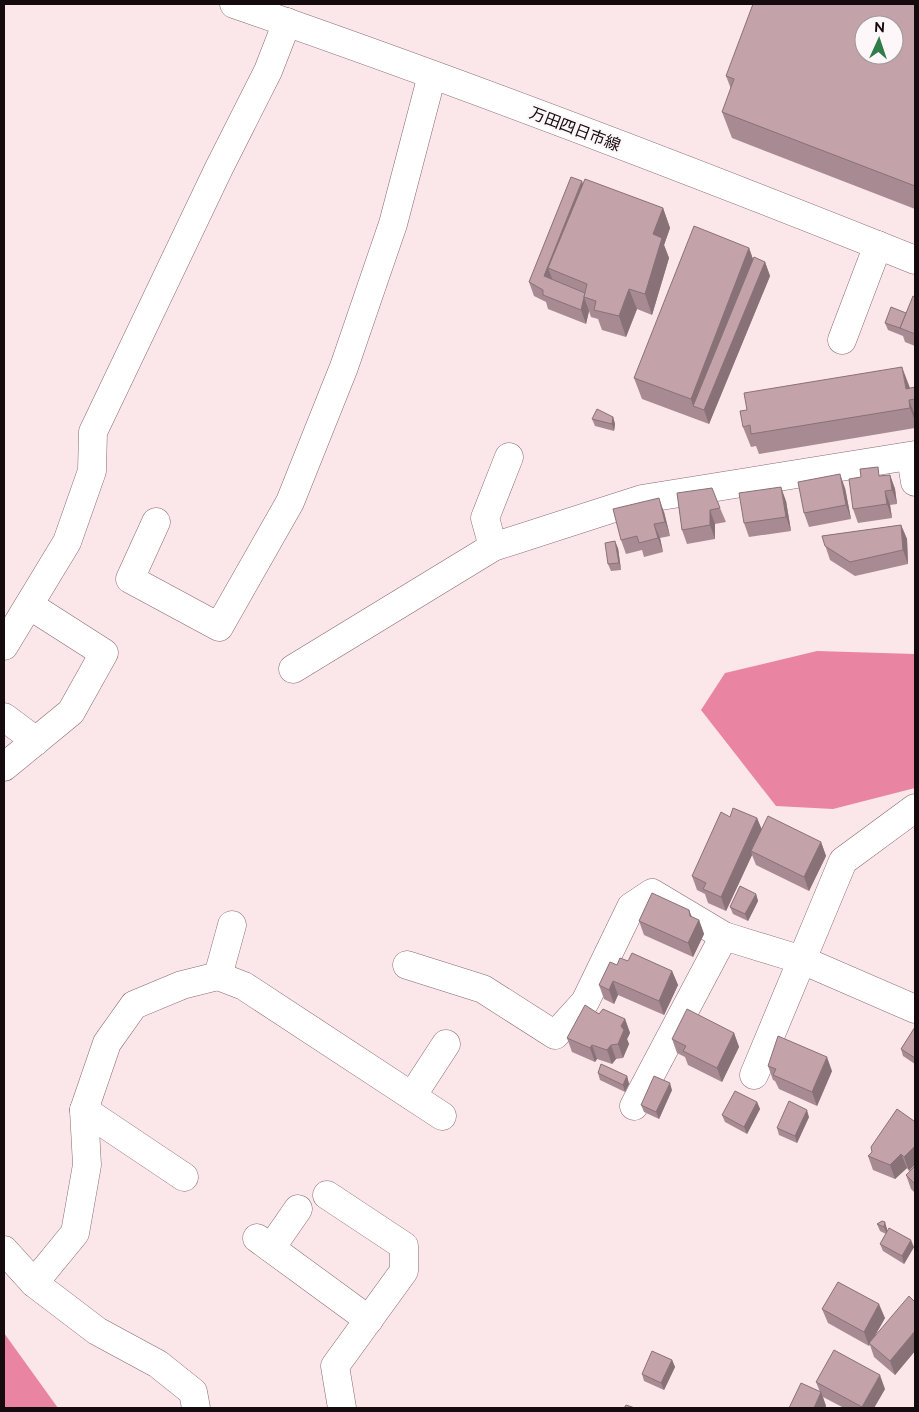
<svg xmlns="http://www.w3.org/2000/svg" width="919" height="1412" font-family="Raleway,'Noto Sans JP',sans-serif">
	<rect width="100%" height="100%" fill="#fbe6ea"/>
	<g fill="#e985a2">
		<polygon points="817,651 915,654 915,788 833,809 776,806 701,710 725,673"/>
		<polygon points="4,1333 58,1408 4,1408"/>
	</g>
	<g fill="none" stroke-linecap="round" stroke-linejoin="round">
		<g stroke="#886a71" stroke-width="29">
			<g id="minor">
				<polyline points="842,340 878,245"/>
				<polyline points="911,457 915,482"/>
				<polyline points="156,522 130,579 219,627 290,502 344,367 393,224 432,75"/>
				<polyline points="493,547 485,518 509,457"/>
				<polyline points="4,646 67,542 92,471 93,432 219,168 268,71 287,22"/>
				<polyline points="293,669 493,547 642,499 915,455"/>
				<polyline points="4,717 36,741"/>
				<polyline points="4,767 71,712 104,653 29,605"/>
				<polyline points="407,965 483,989 555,1035 585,1002 631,907 652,893 724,936 802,960 915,1009"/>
				<polyline points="218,976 244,986 442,1116"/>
				<polyline points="754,1075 843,861 915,808"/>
				<polyline points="412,1096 446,1044"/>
				<polyline points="634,1106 724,936"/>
				<polyline points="84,1110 184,1177"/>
				<polyline points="327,1195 404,1246 404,1271 335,1366 342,1408"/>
				<polyline points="257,1238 369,1320"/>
				<polyline points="271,1248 298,1209"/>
				<polyline points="4,1250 34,1283 97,1331 158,1364 193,1392 196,1408"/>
				<polyline points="34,1283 75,1233 87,1165 84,1110 107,1043 134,1005 182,985 218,976 232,925"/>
			</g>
		</g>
		<g stroke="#886a71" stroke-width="29">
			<path id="secondary" d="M 234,4 C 463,83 690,170 915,260"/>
		</g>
		<use href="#minor" stroke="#fff" stroke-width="28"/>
		<use href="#secondary" stroke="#fff" stroke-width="28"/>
	</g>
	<g fill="#a88b92">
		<polygon points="915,4 915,209 732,138 722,112 731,89 726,76"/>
		<polygon points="583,184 663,208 670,228 664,245 669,258 652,315 637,309 626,337 602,330 598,319 591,317 589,311 586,324 548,309 546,302 534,296 529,282"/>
		<polygon points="749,248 753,259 765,262 770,276 709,424 642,399 634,378"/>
		<polygon points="915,297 915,346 905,342 903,336 888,330 885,323 906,313"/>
		<polygon points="915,387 915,428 759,454 756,446 751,447 743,427"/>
		<polygon points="613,417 615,424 614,431 595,426 592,419"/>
		<polygon points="890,475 895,489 897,504 890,505 892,518 858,523 853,509 881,476"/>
		<polygon points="845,488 851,519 809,527 804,513"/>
		<polygon points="677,493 720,508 726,522 715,524 715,539 687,544 682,530"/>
		<polygon points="786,501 791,531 749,537 744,523"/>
		<polygon points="664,512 670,536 660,538 663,552 644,557 642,550 626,554 621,540"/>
		<polygon points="901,525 907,539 908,564 855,576 830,560 822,536"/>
		<polygon points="618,548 621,570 611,571 608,564"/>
		<polygon points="730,817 757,818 761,829 821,842 826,856 809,891 756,865 752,855 726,911 708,903 705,894 697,890 692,876"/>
		<polygon points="756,894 758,901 748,921 733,914 730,907"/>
		<polygon points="689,910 692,917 699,920 704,934 693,957 644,935 639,921"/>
		<polygon points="617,965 672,971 678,985 664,1015 618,995 614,1004 604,999 599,985"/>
		<polygon points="599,1014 625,1019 630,1033 627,1039 629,1044 623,1058 616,1059 612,1064 597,1059 595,1062 572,1052 567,1038"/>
		<polygon points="915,1027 915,1064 903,1056 901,1049"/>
		<polygon points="734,1033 739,1047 722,1082 688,1065 685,1057 677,1053 672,1039"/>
		<polygon points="768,1066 832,1071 817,1106 779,1089 775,1081 773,1080"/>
		<polygon points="598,1073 627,1076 629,1084 625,1092 600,1080"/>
		<polygon points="672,1090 659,1119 644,1112 641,1105"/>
		<polygon points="757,1102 760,1109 747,1134 725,1122 722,1115"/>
		<polygon points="897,1109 909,1171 907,1168 895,1179 873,1170 868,1156 872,1152"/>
		<polygon points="809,1117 797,1143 779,1135 777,1128"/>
		<polygon points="915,1166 915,1193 911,1189 906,1175"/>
		<polygon points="882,1221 887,1229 887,1232 914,1247 904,1264 883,1251 880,1244 886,1234 880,1231 877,1224"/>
		<polygon points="915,1302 915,1351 895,1375 874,1357 870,1345 869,1346 828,1323 822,1309 885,1318 875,1336"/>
		<polygon points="672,1360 675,1367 664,1390 644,1381 642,1374"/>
		<polygon points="816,1382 885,1389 874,1408 844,1408 823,1397 826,1406 825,1408 789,1408 820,1392"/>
	</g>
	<g fill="#887177">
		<polygon points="582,181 587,195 548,268 553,281 544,276"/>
		<polygon points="663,208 670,228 664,245 669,258 652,315 645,294 653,234"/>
		<polygon points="749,248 756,268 693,406 691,399"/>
		<polygon points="765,262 770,276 709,424 704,410"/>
		<polygon points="629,289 637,309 626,337 619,316"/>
		<polygon points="584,297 589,311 586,324 581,310"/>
		<polygon points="902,367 910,388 912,399 906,389"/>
		<polygon points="909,400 915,416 915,421 910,408"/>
		<polygon points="613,417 615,424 614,431 612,424"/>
		<polygon points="840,474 845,488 851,519 846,505"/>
		<polygon points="890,475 895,489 897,504 892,490"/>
		<polygon points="781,487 786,501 791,531 786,517"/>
		<polygon points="885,491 890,505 892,518 887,504"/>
		<polygon points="659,498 664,512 670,536 665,522"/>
		<polygon points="710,510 715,524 715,539 710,525"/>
		<polygon points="654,524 660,538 663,552 658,538"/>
		<polygon points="901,525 907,539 908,564 903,550"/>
		<polygon points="615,541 618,548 621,570 619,563"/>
		<polygon points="757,818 763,832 751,851 752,855 726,911 721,897"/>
		<polygon points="821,842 826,856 809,891 804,877"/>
		<polygon points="756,894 758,901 748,921 745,914"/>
		<polygon points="689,910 694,924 699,920 704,934 693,957 688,943"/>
		<polygon points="672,971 678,985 664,1015 659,1001"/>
		<polygon points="613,981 618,995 614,1004 609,990"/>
		<polygon points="625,1019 630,1033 627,1039 629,1044 623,1058 618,1044 621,1026"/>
		<polygon points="734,1033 739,1047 722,1082 717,1068"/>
		<polygon points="592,1045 597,1059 595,1062 590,1048"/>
		<polygon points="611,1045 616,1059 612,1064 607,1050"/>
		<polygon points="827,1057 832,1071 817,1106 812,1092"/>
		<polygon points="627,1076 629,1084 625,1092 623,1085"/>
		<polygon points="670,1083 672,1090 659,1119 656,1112"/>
		<polygon points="757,1102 760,1109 747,1134 744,1127"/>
		<polygon points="807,1110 809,1117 797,1143 795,1136"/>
		<polygon points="915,1146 915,1165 909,1171 904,1157"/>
		<polygon points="901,1154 907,1168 895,1179 890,1165"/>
		<polygon points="885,1222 887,1229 887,1234 884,1227"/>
		<polygon points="911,1240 914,1247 904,1264 902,1256"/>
		<polygon points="879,1304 885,1318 870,1344 869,1343 869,1346 864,1332"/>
		<polygon points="915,1331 915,1351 895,1375 890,1361"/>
		<polygon points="672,1360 675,1367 664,1390 661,1383"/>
		<polygon points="880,1375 885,1389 874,1408 862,1408 862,1407"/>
		<polygon points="821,1392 826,1406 825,1408 814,1408"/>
	</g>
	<g fill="#c3a2aa" stroke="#887177" fill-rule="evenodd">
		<path d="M 753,4 L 915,4 L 915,186 L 722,112 L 734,79 L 726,76 ZM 864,25 L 894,25 L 894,55 L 864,55 Z"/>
		<polygon points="571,177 582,181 544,276 585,293 581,310 543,295 543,290 529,282"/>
		<polygon points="585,179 663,208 653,234 662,238 645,294 629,289 619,316 594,310 596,301 584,297 587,284 548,268"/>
		<polygon points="694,226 749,248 691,399 634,378"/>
		<polygon points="754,257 765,262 704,410 693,406"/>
		<polygon points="913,296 915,297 915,334 900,328"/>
		<polygon points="891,307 906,313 900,328 885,323"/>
		<polygon points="902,367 906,389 915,387 915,399 909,400 910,408 751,434 750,425 743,427 740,411 747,410 744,393"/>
		<polygon points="597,409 613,417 612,424 592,419"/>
		<polygon points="878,467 879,476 890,475 892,490 885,491 887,504 853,509 849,479 861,477 860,469"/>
		<polygon points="840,474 846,505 804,513 798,482"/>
		<polygon points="781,487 786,517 744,523 739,493"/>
		<polygon points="712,488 720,508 710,510 710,525 682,530 677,493"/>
		<polygon points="659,498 665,522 654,524 658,538 639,543 637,536 621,540 613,509"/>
		<polygon points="901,525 903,550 850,562 825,546 822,536"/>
		<polygon points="615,541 619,563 608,564 605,543"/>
		<polygon points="733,808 757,818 721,897 703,889 706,883 692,876 721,812 730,817"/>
		<polygon points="768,816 821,842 804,877 751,851"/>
		<polygon points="740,886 756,894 745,914 730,907"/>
		<polygon points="652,893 689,910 690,916 699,920 688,943 639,921"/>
		<polygon points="632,953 672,971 659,1001 613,981 609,990 599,985 610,962 617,965 620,958 628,961"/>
		<polygon points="585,1005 599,1014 603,1009 625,1019 621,1026 624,1030 618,1044 611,1045 607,1050 592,1045 590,1048 567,1038"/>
		<polygon points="687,1009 734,1033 717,1068 683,1051 686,1046 672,1039"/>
		<polygon points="915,1027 915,1058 901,1049"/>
		<polygon points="778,1036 827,1057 812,1092 773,1075 776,1069 768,1066"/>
		<polygon points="601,1064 627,1076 623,1085 598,1073"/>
		<polygon points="654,1076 670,1083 656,1112 641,1105"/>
		<polygon points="735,1091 757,1102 744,1127 722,1115"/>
		<polygon points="789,1101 807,1110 795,1136 777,1128"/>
		<polygon points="897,1109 914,1121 915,1121 915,1146 904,1157 901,1154 890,1165 868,1156 872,1152 871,1147"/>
		<polygon points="915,1166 915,1184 906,1175"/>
		<polygon points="882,1221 885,1222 884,1227 877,1224"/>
		<polygon points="889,1228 911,1240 902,1256 880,1244"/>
		<polygon points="838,1282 879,1304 864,1332 822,1309"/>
		<polygon points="909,1296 915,1302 915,1331 890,1361 869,1343"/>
		<polygon points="834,1350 880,1375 862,1407 816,1382"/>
		<polygon points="652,1351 672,1360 661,1383 642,1374"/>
		<polygon points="801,1383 821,1392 814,1408 789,1408"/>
		<polygon points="626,1405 635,1408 624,1408"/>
	</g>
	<g text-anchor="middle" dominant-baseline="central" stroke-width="4" stroke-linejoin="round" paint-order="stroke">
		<g font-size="16" fill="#150a0d" stroke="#fef7f9">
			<text transform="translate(575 129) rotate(21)">万田四日市線</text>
		</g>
	</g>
	<rect width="919" height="1412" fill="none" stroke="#150a0d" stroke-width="10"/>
	<g transform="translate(879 40) rotate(3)"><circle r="24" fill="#fef7f9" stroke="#a1989b"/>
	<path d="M0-4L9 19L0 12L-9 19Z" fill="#317c4b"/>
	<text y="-8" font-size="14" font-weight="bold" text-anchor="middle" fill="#150a0d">N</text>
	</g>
</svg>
